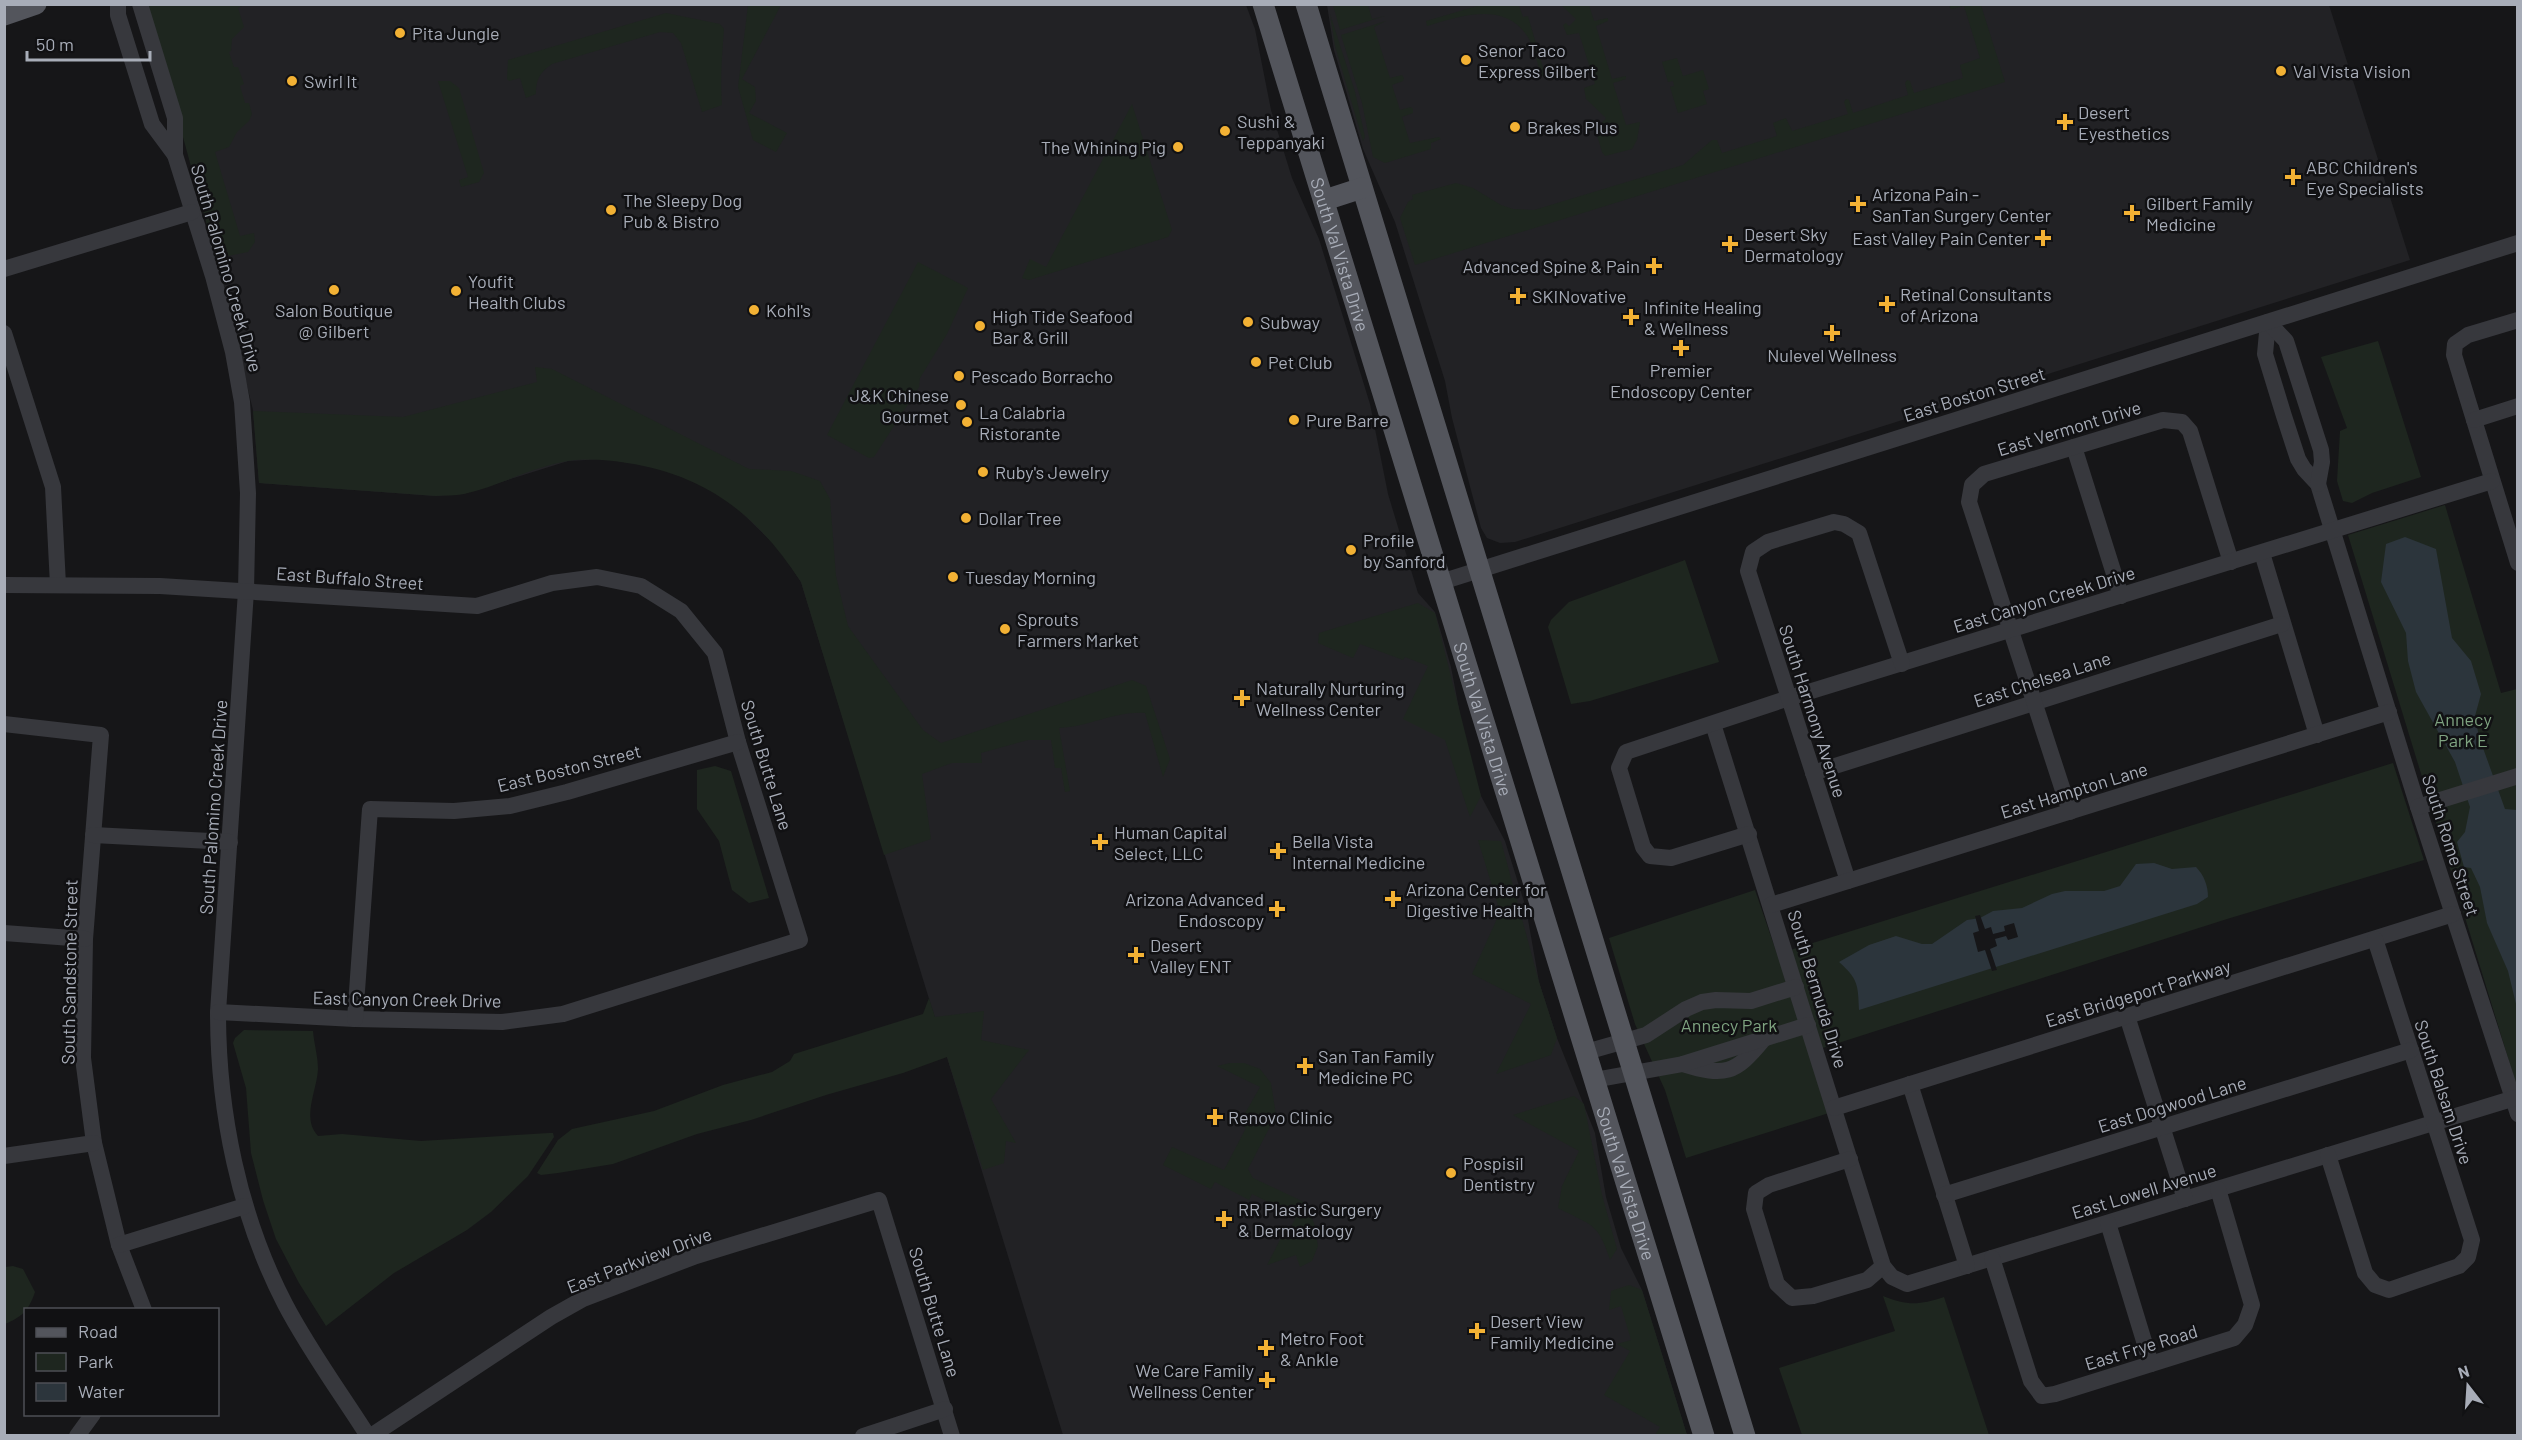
<svg xmlns="http://www.w3.org/2000/svg" width="2522" height="1440" font-family="Barlow,sans-serif">
	<rect width="100%" height="100%" fill="#161618"/>
	<g fill="#222225">
		<polygon points="147,5 1246,5 1255,29 1271,110 1292,178 1319,239 1370,404 1388,494 1418,593 1435,612 1451,667 1465,740 1481,796 1505,841 1526,908 1539,982 1557,1038 1595,1133 1606,1197 1621,1248 1642,1290 1687,1435 1063,1435 801,582 780,550 736,507 703,485 656,467 604,459 568,461 463,494 436,496 259,483 253,410 192,161"/>
		<polygon points="1327,5 2329,5 2410,260 1515,542 1500,543 1487,538 1481,528 1452,418 1445,381 1395,222 1363,149 1334,50"/>
	</g>
	<g fill="#1e261f">
		<path d="M 1484,4 L 1519,6 L 1523,17 L 1528,16 L 1543,68 L 1555,65 L 1557,70 L 1555,73 L 1542,76 C 1537,65 1536,52 1530,41 C 1509,0 1463,15 1427,26 L 1426,21 Z"/>
		<polygon points="147,5 244,5 238,8 244,27 232,39 231,51 229,52 234,67 238,67 244,84 240,86 245,103 249,103 252,114 249,121 237,132 229,147 215,152 240,236 254,233 255,242 248,252 228,256 214,251"/>
		<polygon points="748,5 781,5 742,79 755,87 756,101 749,113 787,133 776,152 753,140 738,87"/>
		<polygon points="1333,5 1368,5 1372,19 1385,16 1340,30"/>
		<polygon points="1561,5 1589,5 1594,21 1608,18 1608,21 1596,26 1612,79 1626,76 1626,79 1613,83 1626,125 1640,122 1637,140 1632,149 1605,156 1602,152 1593,121 1600,125 1606,118 1586,99 1584,88 1595,84 1579,33 1567,35 1563,25 1566,23 1569,26 1576,19"/>
		<polygon points="1952,5 1981,5 2005,82 1415,265 1400,218 1408,202 1413,199 1412,195 1456,183 1473,188 1501,205 1513,209 1534,210 1683,165 1712,140 1717,140 1722,153 1777,136 1773,123 1786,118 1792,131 1848,114 1844,102 1846,99 1849,100 1853,113 1908,95 1905,83 1907,80 1910,81 1914,93 1963,78 1960,65 1980,58 1964,6 1952,9 1949,7"/>
		<path d="M 666,13 L 720,24 L 724,29 C 722,55 720,80 722,105 L 702,112 L 681,43 L 673,33 L 660,32 L 552,64 C 539,73 536,80 536,94 L 526,98 L 520,78 L 509,81 L 507,79 L 508,60 Z"/>
		<polygon points="1330,14 1355,92 1365,137 1363,141 1335,46"/>
		<polygon points="1386,21 1374,27 1390,78 1402,75 1404,78 1403,81 1392,85 1400,110 1411,107 1413,109 1413,113 1402,117 1410,143 1439,137 1441,139 1431,143 1431,149 1385,163 1373,157 1362,103 1341,35"/>
		<polygon points="1677,58 1683,76 1703,70 1709,89 1703,91 1707,104 1678,113 1670,87 1674,86 1673,81 1668,82 1662,62"/>
		<polygon points="438,81 450,81 459,88 484,173 479,182 461,187 459,180 468,177"/>
		<polygon points="1132,104 1172,230 1168,237 1029,280 1022,278 1030,259 1046,267"/>
		<polygon points="918,262 968,288 947,334 920,378 919,387 874,457 869,458 827,435"/>
		<polygon points="2378,341 2421,477 2372,493 2352,503 2343,501 2337,481 2340,431 2347,428 2321,357"/>
		<path d="M 535,367 L 552,369 L 749,469 L 791,471 L 820,481 L 830,499 L 836,576 L 848,626 L 923,730 L 941,743 L 1132,680 L 1146,686 L 1170,759 L 1163,777 L 1145,713 C 1115,711 1089,727 1059,728 L 1070,791 L 1065,792 L 1061,768 L 1055,768 L 1051,740 L 1028,740 L 981,753 L 982,763 L 952,763 L 922,774 L 931,839 L 884,855 L 801,582 C 758,516 707,475 627,463 C 608,460 588,458 568,461 C 532,467 499,486 464,494 C 455,496 445,495 436,496 L 259,483 L 253,411 L 403,417 L 537,382 Z"/>
		<polygon points="2445,505 2501,693 2517,689 2516,1084 2348,535"/>
		<polygon points="1685,560 1719,662 1590,701 1571,704 1548,627 1551,620 1569,602"/>
		<polygon points="1418,603 1435,613 1481,796 1470,817 1445,740 1403,719 1428,666 1405,657 1403,660 1360,644 1353,658 1318,643 1319,633"/>
		<polygon points="2393,763 2424,860 2227,919 1810,1052 1829,1113 1686,1158 1665,1090 1635,1024 1609,938 1755,890 1777,954"/>
		<polygon points="715,766 731,771 769,898 749,903 732,890 719,841 697,809 697,770"/>
		<polygon points="1478,840 1501,841 1539,982 1557,1038 1551,1055 1496,1074 1531,1004 1472,974 1500,912"/>
		<polygon points="929,998 935,1017 984,1011 981,1040 1029,1050 991,1099 1016,1143 1006,1141 1004,1163 983,1170 947,1057 903,1073 826,1095 751,1120 697,1134 613,1164 558,1173 541,1175 537,1173 558,1140 572,1129 654,1111 723,1085 772,1072 790,1061 794,1054 923,1014"/>
		<path d="M 244,1030 L 313,1031 C 314,1044 318,1056 318,1069 C 317,1091 301,1118 318,1136 L 342,1134 L 421,1141 L 549,1133 L 553,1133 L 554,1137 L 528,1176 L 491,1212 L 467,1230 L 394,1273 L 326,1326 L 299,1283 L 276,1239 L 263,1200 L 251,1153 L 246,1088 L 233,1043 L 235,1038 Z"/>
		<polygon points="1230,1063 1244,1063 1260,1069 1271,1083 1276,1115 1248,1169 1253,1178 1304,1202 1314,1223 1318,1246 1312,1261 1300,1267 1296,1255 1267,1265 1282,1236 1286,1237 1298,1213 1281,1205 1279,1207 1252,1194 1249,1200 1215,1182 1211,1189 1163,1165 1172,1147 1224,1170 1246,1128 1239,1124 1260,1087 1217,1066"/>
		<path d="M 1574,1096 L 1584,1104 L 1602,1195 L 1617,1249 L 1610,1260 C 1598,1222 1592,1226 1558,1208 L 1562,1186 L 1579,1151 L 1513,1115 Z"/>
		<path d="M 13,1266 L 23,1269 L 35,1292 C 29,1310 22,1317 5,1324 L 5,1267 Z"/>
		<polygon points="1629,1285 1642,1290 1687,1435 1655,1435 1660,1427 1604,1395 1630,1351 1617,1344 1631,1340 1621,1306 1609,1310 1611,1291"/>
		<path d="M 1883,1296 C 1908,1306 1919,1305 1944,1297 L 1989,1435 L 1802,1435 L 1779,1368 L 1895,1331 Z"/>
	</g>
	<g fill="#2c353c">
		<polygon points="2405,537 2436,549 2452,638 2471,661 2481,694 2475,716 2479,737 2505,809 2517,810 2517,1008 2508,971 2487,923 2480,887 2471,868 2464,867 2457,842 2465,832 2470,807 2455,762 2416,692 2408,661 2406,633 2381,582 2386,544"/>
		<path d="M 2154,863 L 2172,869 L 2196,867 C 2204,875 2208,886 2208,897 L 2197,904 L 1859,1010 C 1858,984 1858,979 1839,962 L 1869,945 L 1896,936 L 1922,944 L 1932,944 L 1967,920 L 1980,918 L 1993,911 L 2022,908 L 2052,894 L 2065,891 L 2104,891 L 2120,886 L 2136,864 Z"/>
	</g>
	<polygon fill="#161618" points="1980,915 1985,929 1991,927 1993,934 2005,931 2004,926 2014,923 2018,937 2008,940 2006,936 1995,939 1997,946 1990,949 1997,970 1992,971 1985,950 1978,952 1973,933 1979,931 1975,916"/>
	<g fill="none" stroke-linecap="round" stroke-linejoin="round">
		<g stroke="#37383d" stroke-width="16">
			<polyline points="118,4 118,15 152,124 175,155"/>
			<path d="M 140,4 L 175,118 L 175,155 L 213,276 L 233,352 L 242,402 L 248,493 L 246,591 L 218,1012 C 218,1112 239,1215 285,1304 C 309,1350 340,1392 368,1436"/>
			<polyline points="4,269 192,212"/>
			<polyline points="2518,320 2468,335 2455,344 2454,355 2518,563"/>
			<polyline points="2268,322 2265,354 2284,416 2298,459 2304,469 2318,484 2418,807 2518,1114"/>
			<polyline points="2268,322 2286,341 2321,450 2322,462 2318,484"/>
			<polyline points="4,333 53,487 58,585"/>
			<polyline points="2474,420 2518,406"/>
			<polyline points="2074,447 2121,596"/>
			<polyline points="2262,553 2317,735"/>
			<polyline points="1441,582 2518,243"/>
			<polyline points="4,585 160,586 477,606 552,583 597,577 641,586 681,611 715,653 738,742 800,940 563,1014 502,1022 355,1019 218,1012"/>
			<polyline points="4,724 101,735 85,939 83,1058 94,1143 119,1245 144,1310"/>
			<polyline points="1713,724 1883,1266 1892,1277 1907,1284 2518,1097"/>
			<polyline points="1813,773 2282,624"/>
			<polyline points="2418,807 2518,776"/>
			<polyline points="2070,812 1969,502 1972,485 1984,474 2163,420 2182,422 2190,431 2231,562"/>
			<polyline points="1749,834 1671,858 1650,856 1643,847 1619,768 1626,752 1789,698 2492,481"/>
			<polyline points="93,835 230,842"/>
			<polyline points="1848,881 1748,571 1753,552 1768,542 1834,522 1844,524 1859,533 1902,664"/>
			<polyline points="1771,905 2389,712"/>
			<polyline points="4,933 85,939"/>
			<polyline points="2127,1016 2185,1199"/>
			<polyline points="355,1019 370,809 454,811 510,806 567,792 738,742"/>
			<polyline points="1586,1052 1646,1035 1686,1009 1702,1002 1716,1000 1751,1001 1796,987"/>
			<path d="M 1683,1064 C 1725,1077 1735,1074 1763,1040"/>
			<polyline points="1594,1080 1683,1064 1808,1025"/>
			<polyline points="1910,1084 1967,1266"/>
			<polyline points="1834,1108 2453,914"/>
			<polyline points="2328,1155 2365,1273 2375,1285 2389,1290 2459,1266 2468,1257 2472,1240 2375,939"/>
			<polyline points="4,1156 94,1143"/>
			<polyline points="1850,1159 1769,1185 1756,1193 1754,1209 1777,1284 1792,1298 1813,1296 1867,1280 1883,1266"/>
			<polyline points="1944,1195 2411,1050"/>
			<polyline points="2108,1223 2151,1364"/>
			<polyline points="119,1245 245,1206"/>
			<polyline points="1992,1258 2031,1381 2042,1396 2055,1394 2234,1338 2245,1325 2252,1305 2218,1189"/>
			<polyline points="77,1436 93,1414"/>
			<polyline points="371,1436 551,1317 583,1299 696,1256 879,1200 952,1436"/>
			<polyline points="863,1436 945,1409"/>
		</g>
		<g stroke="#53555c" stroke-width="21">
			<path id="s1" d="M 1263,4 L 1704,1436"/>
			<polyline points="1306,4 1745,1436"/>
			<polyline points="4,15 36,4"/>
			<polyline points="1325,200 1362,188"/>
		</g>
	</g>
	<g fill="#f2b134" stroke="#111113" stroke-width="2">
		<circle cx="400" cy="33" r="6"/>
		<circle cx="1466" cy="60" r="6"/>
		<circle cx="2281" cy="71" r="6"/>
		<circle cx="292" cy="81" r="6"/>
		<path d="M2062 113h6v6h6v6h-6v6h-6v-6h-6v-6h6z"/>
		<circle cx="1515" cy="127" r="6"/>
		<circle cx="1225" cy="131" r="6"/>
		<circle cx="1178" cy="147" r="6"/>
		<path d="M2290 168h6v6h6v6h-6v6h-6v-6h-6v-6h6z"/>
		<path d="M1855 195h6v6h6v6h-6v6h-6v-6h-6v-6h6z"/>
		<circle cx="611" cy="210" r="6"/>
		<path d="M2129 204h6v6h6v6h-6v6h-6v-6h-6v-6h6z"/>
		<path d="M2040 229h6v6h6v6h-6v6h-6v-6h-6v-6h6z"/>
		<path d="M1727 235h6v6h6v6h-6v6h-6v-6h-6v-6h6z"/>
		<path d="M1651 257h6v6h6v6h-6v6h-6v-6h-6v-6h6z"/>
		<circle cx="334" cy="290" r="6"/>
		<circle cx="456" cy="291" r="6"/>
		<path d="M1515 287h6v6h6v6h-6v6h-6v-6h-6v-6h6z"/>
		<path d="M1884 295h6v6h6v6h-6v6h-6v-6h-6v-6h6z"/>
		<circle cx="754" cy="310" r="6"/>
		<path d="M1628 308h6v6h6v6h-6v6h-6v-6h-6v-6h6z"/>
		<circle cx="1248" cy="322" r="6"/>
		<circle cx="980" cy="326" r="6"/>
		<path d="M1829 324h6v6h6v6h-6v6h-6v-6h-6v-6h6z"/>
		<path d="M1678 339h6v6h6v6h-6v6h-6v-6h-6v-6h6z"/>
		<circle cx="1256" cy="362" r="6"/>
		<circle cx="959" cy="376" r="6"/>
		<circle cx="961" cy="405" r="6"/>
		<circle cx="1294" cy="420" r="6"/>
		<circle cx="967" cy="422" r="6"/>
		<circle cx="983" cy="472" r="6"/>
		<circle cx="966" cy="518" r="6"/>
		<circle cx="1351" cy="550" r="6"/>
		<circle cx="953" cy="577" r="6"/>
		<circle cx="1005" cy="629" r="6"/>
		<path d="M1239 689h6v6h6v6h-6v6h-6v-6h-6v-6h6z"/>
		<path d="M1097 833h6v6h6v6h-6v6h-6v-6h-6v-6h6z"/>
		<path d="M1275 842h6v6h6v6h-6v6h-6v-6h-6v-6h6z"/>
		<path d="M1390 890h6v6h6v6h-6v6h-6v-6h-6v-6h6z"/>
		<path d="M1274 900h6v6h6v6h-6v6h-6v-6h-6v-6h6z"/>
		<path d="M1133 946h6v6h6v6h-6v6h-6v-6h-6v-6h6z"/>
		<path d="M1302 1057h6v6h6v6h-6v6h-6v-6h-6v-6h6z"/>
		<path d="M1212 1108h6v6h6v6h-6v6h-6v-6h-6v-6h6z"/>
		<circle cx="1451" cy="1173" r="6"/>
		<path d="M1221 1210h6v6h6v6h-6v6h-6v-6h-6v-6h6z"/>
		<path d="M1474 1322h6v6h6v6h-6v6h-6v-6h-6v-6h6z"/>
		<path d="M1263 1339h6v6h6v6h-6v6h-6v-6h-6v-6h6z"/>
		<path d="M1264 1371h6v6h6v6h-6v6h-6v-6h-6v-6h6z"/>
	</g>
	<g text-anchor="middle" dominant-baseline="central" stroke-width="5" stroke-linejoin="round" paint-order="stroke">
		<g font-size="18" fill="#a8adb8" stroke="#111113" text-anchor="start">
			<text x="412" y="33">Pita Jungle</text>
			<text x="1478" y="50">Senor Taco<tspan x="1478" dy="21">Express Gilbert</tspan></text>
			<text x="2293" y="71">Val Vista Vision</text>
			<text x="304" y="81">Swirl It</text>
			<text x="2078" y="112">Desert<tspan x="2078" dy="21">Eyesthetics</tspan></text>
			<text x="1237" y="121">Sushi &amp;<tspan x="1237" dy="21">Teppanyaki</tspan></text>
			<text x="1527" y="127">Brakes Plus</text>
			<text x="1166" y="147" text-anchor="end">The Whining Pig</text>
			<text x="2306" y="167">ABC Children's<tspan x="2306" dy="21">Eye Specialists</tspan></text>
			<text x="1872" y="194">Arizona Pain -<tspan x="1872" dy="21">SanTan Surgery Center</tspan></text>
			<text x="623" y="200">The Sleepy Dog<tspan x="623" dy="21">Pub &amp; Bistro</tspan></text>
			<text x="2146" y="203">Gilbert Family<tspan x="2146" dy="21">Medicine</tspan></text>
			<text x="1744" y="234">Desert Sky<tspan x="1744" dy="21">Dermatology</tspan></text>
			<text x="2030" y="238" text-anchor="end">East Valley Pain Center</text>
			<text x="1640" y="266" text-anchor="end">Advanced Spine &amp; Pain</text>
			<text x="468" y="281">Youfit<tspan x="468" dy="21">Health Clubs</tspan></text>
			<text x="1900" y="294">Retinal Consultants<tspan x="1900" dy="21">of Arizona</tspan></text>
			<text x="1532" y="296">SKINovative</text>
			<text x="1644" y="307">Infinite Healing<tspan x="1644" dy="21">&amp; Wellness</tspan></text>
			<text x="334" y="310" text-anchor="middle">Salon Boutique<tspan x="334" dy="21">@ Gilbert</tspan></text>
			<text x="766" y="310">Kohl's</text>
			<text x="992" y="316">High Tide Seafood<tspan x="992" dy="21">Bar &amp; Grill</tspan></text>
			<text x="1260" y="322">Subway</text>
			<text x="1832" y="355" text-anchor="middle">Nulevel Wellness</text>
			<text x="1268" y="362">Pet Club</text>
			<text x="1681" y="370" text-anchor="middle">Premier<tspan x="1681" dy="21">Endoscopy Center</tspan></text>
			<text x="971" y="376">Pescado Borracho</text>
			<text x="949" y="395" text-anchor="end">J&amp;K Chinese<tspan x="949" dy="21">Gourmet</tspan></text>
			<text x="979" y="412">La Calabria<tspan x="979" dy="21">Ristorante</tspan></text>
			<text x="1306" y="420">Pure Barre</text>
			<text x="995" y="472">Ruby's Jewelry</text>
			<text x="978" y="518">Dollar Tree</text>
			<text x="1363" y="540">Profile<tspan x="1363" dy="21">by Sanford</tspan></text>
			<text x="965" y="577">Tuesday Morning</text>
			<text x="1017" y="619">Sprouts<tspan x="1017" dy="21">Farmers Market</tspan></text>
			<text x="1256" y="688">Naturally Nurturing<tspan x="1256" dy="21">Wellness Center</tspan></text>
			<text x="1114" y="832">Human Capital<tspan x="1114" dy="21">Select, LLC</tspan></text>
			<text x="1292" y="841">Bella Vista<tspan x="1292" dy="21">Internal Medicine</tspan></text>
			<text x="1406" y="889">Arizona Center for<tspan x="1406" dy="21">Digestive Health</tspan></text>
			<text x="1264" y="899" text-anchor="end">Arizona Advanced<tspan x="1264" dy="21">Endoscopy</tspan></text>
			<text x="1150" y="945">Desert<tspan x="1150" dy="21">Valley ENT</tspan></text>
			<text x="1318" y="1056">San Tan Family<tspan x="1318" dy="21">Medicine PC</tspan></text>
			<text x="1228" y="1117">Renovo Clinic</text>
			<text x="1463" y="1163">Pospisil<tspan x="1463" dy="21">Dentistry</tspan></text>
			<text x="1238" y="1209">RR Plastic Surgery<tspan x="1238" dy="21">&amp; Dermatology</tspan></text>
			<text x="1490" y="1321">Desert View<tspan x="1490" dy="21">Family Medicine</tspan></text>
			<text x="1280" y="1338">Metro Foot<tspan x="1280" dy="21">&amp; Ankle</tspan></text>
			<text x="1254" y="1370" text-anchor="end">We Care Family<tspan x="1254" dy="21">Wellness Center</tspan></text>
		</g>
		<g font-size="18" fill="#a8adb8" stroke="#111113">
			<text stroke="none"><textPath href="#s1" startOffset="262">South Val Vista Drive</textPath></text>
			<text transform="translate(227 268) rotate(74)">South Palomino Creek Drive</text>
			<text transform="translate(1974 394) rotate(-17)">East Boston Street</text>
			<text transform="translate(2069 428) rotate(-17)">East Vermont Drive</text>
			<text transform="translate(350 578) rotate(4)">East Buffalo Street</text>
			<text transform="translate(2044 599) rotate(-17)">East Canyon Creek Drive</text>
			<text transform="translate(2042 679) rotate(-18)">East Chelsea Lane</text>
			<text transform="translate(1813 711) rotate(72)">South Harmony Avenue</text>
			<text stroke="none"><textPath href="#s1" startOffset="748">South Val Vista Drive</textPath></text>
			<text transform="translate(767 765) rotate(73)">South Butte Lane</text>
			<text transform="translate(569 768) rotate(-14)">East Boston Street</text>
			<text transform="translate(2074 790) rotate(-17)">East Hampton Lane</text>
			<text transform="translate(213 807) rotate(-86)">South Palomino Creek Drive</text>
			<text transform="translate(2451 845) rotate(72)">South Rome Street</text>
			<text transform="translate(69 972) rotate(-89)">South Sandstone Street</text>
			<text transform="translate(1818 989) rotate(73)">South Bermuda Drive</text>
			<text transform="translate(2138 993) rotate(-17)">East Bridgeport Parkway</text>
			<text transform="translate(407 999) rotate(1)">East Canyon Creek Drive</text>
			<text transform="translate(2444 1092) rotate(72)">South Balsam Drive</text>
			<text transform="translate(2172 1104) rotate(-17)">East Dogwood Lane</text>
			<text stroke="none"><textPath href="#s1" startOffset="1234">South Val Vista Drive</textPath></text>
			<text transform="translate(2144 1191) rotate(-17)">East Lowell Avenue</text>
			<text transform="translate(639 1260) rotate(-21)">East Parkview Drive</text>
			<text transform="translate(935 1312) rotate(73)">South Butte Lane</text>
			<text transform="translate(2141 1347) rotate(-17)">East Frye Road</text>
		</g>
		<g font-size="18" fill="#7fa381" stroke="#111113">
			<text x="2463" y="719">Annecy<tspan x="2463" dy="21">Park E</tspan></text>
			<text x="1729" y="1025">Annecy Park</text>
		</g>
	</g>
	<rect width="2522" height="1440" fill="none" stroke="#a8adb8" stroke-width="12"/>
	<rect x="24" y="1308" width="195" height="108" fill="#111113" stroke="#4d4f55" stroke-width="1.5"/>
	<rect x="36" y="1328" width="30" height="9" fill="#53555c" stroke="#4d4f55" stroke-width="1.5"/>
	<text x="78" y="1338" font-size="18" fill="#a8adb8">Road</text>
	<rect x="36" y="1353" width="30" height="18" fill="#1e261f" stroke="#4d4f55" stroke-width="1.5"/>
	<text x="78" y="1368" font-size="18" fill="#a8adb8">Park</text>
	<rect x="36" y="1383" width="30" height="18" fill="#2c353c" stroke="#4d4f55" stroke-width="1.5"/>
	<text x="78" y="1398" font-size="18" fill="#a8adb8">Water</text>
	<g transform="translate(2468 1386) rotate(343)" stroke="#111113" stroke-width="4.5" paint-order="stroke">
	<path d="M0-4.5L10 22L0 15L-10 22Z" fill="#a8adb8"/>
	<text y="-9" font-size="16" font-weight="bold" text-anchor="middle" fill="#a8adb8">N</text>
	</g>
	<path d="M27 51v9h123v-9" fill="none" stroke="#a8adb8" stroke-width="3"/>
	<text x="36" y="51" font-size="18" fill="#a8adb8" stroke="#111113" stroke-width="4.5" paint-order="stroke">50 m</text>
</svg>
